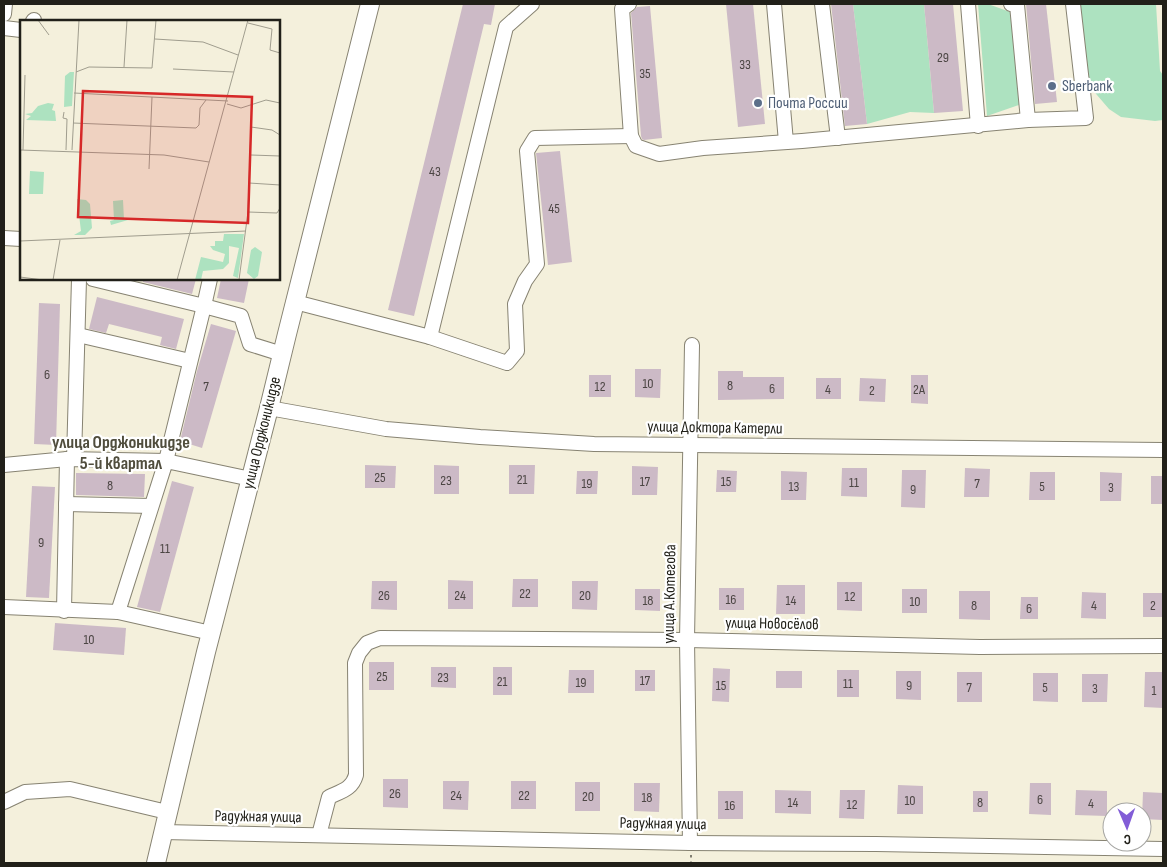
<svg xmlns="http://www.w3.org/2000/svg" width="1167" height="867" font-family="'Sofia Sans Condensed',sans-serif">
	<rect width="100%" height="100%" fill="#f4f0dc"/>
	<g fill="#ade2c0">
		<polygon points="853,4 924,4 934,113 910,112 867,124"/>
		<polygon points="978,4 988,4 1013,13 1019,105 987,116"/>
		<polygon points="1080,4 1156,4 1160,71 1163,75 1163,120 1155,121 1121,117 1109,109 1091,88 1085,58"/>
	</g>
	<g fill="#ccbac6">
		<polygon points="463,4 495,4 491,25 484,24 414,316 388,310"/>
		<polygon points="726,4 753,4 765,124 738,127"/>
		<polygon points="831,4 853,4 867,124 845,126"/>
		<polygon points="924,4 953,4 963,111 934,113"/>
		<polygon points="1026,4 1046,4 1057,102 1035,104"/>
		<polygon points="650,6 662,138 644,140 642,139 641,136 631,13 637,7"/>
		<polygon points="560,151 572,262 548,265 536,153"/>
		<polygon points="143,279 196,279 192,294 143,282"/>
		<polygon points="221,279 249,279 244,303 217,298"/>
		<polygon points="97,297 184,319 176,349 160,345 162,337 109,324 106,333 89,329"/>
		<polygon points="39,303 60,304 56,445 34,444"/>
		<polygon points="211,324 236,331 202,448 180,441 197,371"/>
		<polygon points="635,369 661,369 660,398 635,397"/>
		<polygon points="718,371 743,371 743,377 784,377 784,399 718,400"/>
		<rect x="589" y="375" width="22" height="22"/>
		<polygon points="911,375 928,375 928,404 911,403"/>
		<rect x="816" y="378" width="25" height="21"/>
		<polygon points="860,378 886,379 885,402 859,401"/>
		<polygon points="365,465 396,466 395,488 365,488"/>
		<polygon points="434,465 459,466 459,494 434,494"/>
		<polygon points="509,465 535,465 534,494 509,494"/>
		<polygon points="632,466 658,467 657,495 632,495"/>
		<polygon points="842,468 867,468 867,497 841,496"/>
		<polygon points="965,468 990,469 989,497 964,497"/>
		<polygon points="717,470 737,471 736,492 716,492"/>
		<polygon points="902,470 926,470 925,508 901,507"/>
		<polygon points="577,471 598,471 597,494 576,494"/>
		<polygon points="781,471 807,472 806,500 781,500"/>
		<polygon points="1030,472 1055,472 1055,500 1029,500"/>
		<polygon points="1100,472 1122,473 1121,501 1100,501"/>
		<polygon points="76,473 145,474 144,497 76,495"/>
		<rect x="1151" y="476" width="12" height="28"/>
		<polygon points="172,481 194,487 160,612 137,607"/>
		<polygon points="32,486 55,487 49,598 26,597"/>
		<polygon points="513,579 538,579 538,607 512,607"/>
		<polygon points="448,580 473,581 473,609 448,609"/>
		<polygon points="372,581 397,581 397,610 371,609"/>
		<polygon points="572,581 598,581 597,610 572,609"/>
		<polygon points="837,582 862,582 862,611 837,610"/>
		<polygon points="777,585 805,585 805,614 776,614"/>
		<rect x="719" y="588" width="25" height="22"/>
		<polygon points="635,589 660,589 660,611 635,610"/>
		<rect x="902" y="589" width="25" height="24"/>
		<polygon points="959,591 990,591 990,620 959,619"/>
		<polygon points="1082,592 1106,593 1106,619 1081,618"/>
		<rect x="1143" y="593" width="20" height="24"/>
		<polygon points="1021,597 1038,597 1038,619 1020,619"/>
		<polygon points="55,623 126,628 124,655 53,650"/>
		<rect x="369" y="662" width="25" height="28"/>
		<polygon points="431,667 456,667 456,688 431,687"/>
		<rect x="493" y="667" width="19" height="28"/>
		<polygon points="713,668 730,669 729,702 712,701"/>
		<polygon points="569,670 594,670 594,693 568,693"/>
		<rect x="635" y="670" width="20" height="21"/>
		<rect x="837" y="670" width="22" height="27"/>
		<rect x="776" y="671" width="26" height="17"/>
		<polygon points="896,671 921,671 921,700 896,699"/>
		<rect x="957" y="672" width="25" height="30"/>
		<polygon points="1145,672 1163,672 1163,708 1144,707"/>
		<polygon points="1033,673 1058,673 1058,702 1033,701"/>
		<polygon points="1082,674 1108,674 1107,702 1082,702"/>
		<polygon points="383,779 408,779 408,808 383,807"/>
		<polygon points="443,781 469,781 468,810 443,809"/>
		<rect x="511" y="781" width="25" height="28"/>
		<rect x="575" y="782" width="25" height="29"/>
		<polygon points="634,783 660,783 659,812 634,811"/>
		<polygon points="1030,783 1051,783 1051,815 1029,814"/>
		<polygon points="898,785 923,786 923,814 897,814"/>
		<polygon points="775,790 811,791 811,814 775,813"/>
		<polygon points="840,790 865,790 864,819 839,818"/>
		<polygon points="1076,790 1107,791 1107,816 1075,815"/>
		<rect x="718" y="791" width="25" height="28"/>
		<rect x="973" y="791" width="15" height="21"/>
		<polygon points="1143,792 1163,793 1163,820 1142,819"/>
	</g>
	<g fill="none" stroke-linecap="round" stroke-linejoin="round">
		<g stroke="#878372" stroke-width="16">
			<g id="minor">
				<polyline points="629,4 622,9 631,136 636,146 659,154 703,148 802,141 1028,120 1086,118 1073,4"/>
				<polyline points="774,4 786,142"/>
				<polyline points="822,4 838,138"/>
				<polyline points="968,4 978,126"/>
				<polyline points="1011,4 1017,5 1028,120"/>
				<polyline points="4,14 5,4"/>
				<polyline points="33,21 34,20"/>
				<polyline points="4,28 21,30"/>
				<polyline points="4,238 21,239"/>
				<polyline points="93,279 204,306 210,279"/>
				<polyline points="295,302 430,337 507,363 517,351 515,304 525,281 537,264 527,151 535,138 631,136"/>
				<polyline points="78,335 190,361"/>
				<polyline points="430,337 506,27 532,4"/>
				<polyline points="269,408 386,429 480,437 594,444 1163,450"/>
				<polyline points="74,459 79,279"/>
				<polyline points="4,465 67,459 166,461 204,306 241,316 250,344 282,354"/>
				<polyline points="66,504 151,506"/>
				<polyline points="4,607 118,612 211,633"/>
				<polyline points="64,611 67,459"/>
				<polyline points="118,612 166,461 251,479"/>
				<polyline points="4,802 25,792 70,789 167,812"/>
				<polyline points="163,832 690,843 876,844 1163,849"/>
				<path d="M 319,835 L 329,797 C 342,791 352,789 356,775 L 355,663 L 359,653 L 367,643 L 380,638 L 687,640 L 980,647 L 1163,646"/>
				<polyline points="690,843 687,640 692,345"/>
			</g>
		</g>
		<g stroke="#878372" stroke-width="20">
			<polyline id="major" points="156,863 206,652 269,408 287,334 370,4"/>
		</g>
		<polyline stroke="#817f72" stroke-width="2" stroke-dasharray="2.5 4" stroke-linecap="butt" points="691,855 691,863"/>
		<use href="#minor" stroke="#fff" stroke-width="14"/>
		<use href="#major" stroke="#fff" stroke-width="18"/>
	</g>
	<g fill="#5c6f8a" stroke="#fff" stroke-width="2">
		<circle cx="1052" cy="86" r="5"/>
		<circle cx="758" cy="103" r="5"/>
	</g>
	<g text-anchor="middle" dominant-baseline="central" stroke-width="4.5" stroke-linejoin="round" paint-order="stroke">
		<g font-size="14" fill="#4c4644">
			<text x="943" y="57">29</text>
			<text x="745" y="64">33</text>
			<text x="645" y="73">35</text>
			<text x="435" y="171">43</text>
			<text x="554" y="208">45</text>
			<text x="47" y="374">6</text>
			<text x="648" y="383">10</text>
			<text x="730" y="385">8</text>
			<text x="206" y="386">7</text>
			<text x="600" y="386">12</text>
			<text x="772" y="388">6</text>
			<text x="828" y="389">4</text>
			<text x="919" y="389">2А</text>
			<text x="872" y="390">2</text>
			<text x="380" y="477">25</text>
			<text x="522" y="479">21</text>
			<text x="446" y="480">23</text>
			<text x="645" y="481">17</text>
			<text x="726" y="481">15</text>
			<text x="854" y="482">11</text>
			<text x="587" y="483">19</text>
			<text x="977" y="483">7</text>
			<text x="110" y="485">8</text>
			<text x="794" y="486">13</text>
			<text x="1042" y="486">5</text>
			<text x="1111" y="487">3</text>
			<text x="913" y="489">9</text>
			<text x="41" y="542">9</text>
			<text x="165" y="548">11</text>
			<text x="525" y="593">22</text>
			<text x="384" y="595">26</text>
			<text x="460" y="595">24</text>
			<text x="585" y="595">20</text>
			<text x="850" y="596">12</text>
			<text x="731" y="599">16</text>
			<text x="648" y="600">18</text>
			<text x="791" y="600">14</text>
			<text x="915" y="601">10</text>
			<text x="974" y="605">8</text>
			<text x="1094" y="605">4</text>
			<text x="1153" y="605">2</text>
			<text x="1029" y="608">6</text>
			<text x="89" y="639">10</text>
			<text x="382" y="676">25</text>
			<text x="443" y="677">23</text>
			<text x="645" y="680">17</text>
			<text x="502" y="681">21</text>
			<text x="581" y="682">19</text>
			<text x="848" y="683">11</text>
			<text x="721" y="685">15</text>
			<text x="909" y="685">9</text>
			<text x="969" y="687">7</text>
			<text x="1045" y="687">5</text>
			<text x="1095" y="688">3</text>
			<text x="1154" y="690">1</text>
			<text x="395" y="793">26</text>
			<text x="456" y="795">24</text>
			<text x="524" y="795">22</text>
			<text x="588" y="796">20</text>
			<text x="647" y="797">18</text>
			<text x="1040" y="799">6</text>
			<text x="910" y="800">10</text>
			<text x="793" y="802">14</text>
			<text x="980" y="802">8</text>
			<text x="1091" y="803">4</text>
			<text x="852" y="804">12</text>
			<text x="730" y="805">16</text>
		</g>
		<g font-size="16" fill="#4e5e75" stroke="#fff" text-anchor="start">
			<text x="1062" y="86">Sberbank</text>
			<text x="768" y="103">Почта России</text>
		</g>
		<g font-size="16" fill="#212019" stroke="#fff">
			<text transform="translate(715 428) rotate(1)">улица Доктора Катерли</text>
			<text transform="translate(262 433) rotate(-76)">улица Орджоникидзе</text>
			<text transform="translate(670 594) rotate(-89)">улица А.Котегова</text>
			<text transform="translate(772 624) rotate(1)">улица Новосёлов</text>
			<text transform="translate(258 817) rotate(1)">Радужная улица</text>
			<text transform="translate(663 824) rotate(1)">Радужная улица</text>
		</g>
		<g font-size="18" font-weight="bold" fill="#504d3d" stroke="#fff">
			<text x="121" y="442">улица Орджоникидзе<tspan x="121" dy="21">5-й квартал</tspan></text>
		</g>
	</g>
	<g transform="translate(20 20)">
		<rect width="260" height="260" fill="#f4f0dc"/>
		<path d="M 50,52 L 54,52 L 52,86 L 44,87 L 45,56 ZM 28,83 L 34,84 L 32,90 L 35,91 L 36,101 L 6,100 L 11,96 L 5,94 L 12,93 L 18,86 ZM 10,151 L 24,152 L 23,174 L 9,174 ZM 57,179 L 66,180 L 70,184 L 72,208 L 65,215 L 54,215 L 61,211 ZM 103,180 L 104,200 L 108,200 L 91,205 L 90,201 L 94,200 L 93,181 ZM 204,214 L 224,214 L 218,258 L 213,256 L 219,228 L 209,226 L 209,243 L 203,249 L 183,251 L 181,260 L 175,260 L 181,237 L 203,242 L 205,234 L 193,230 L 190,226 L 195,226 L 195,221 L 203,221 ZM 235,227 L 242,232 L 238,256 L 234,259 L 227,253 L 231,230 Z" fill="#ade2c0"/>
		<path fill="none" stroke="#a09d8e" stroke-width="1" d="M 18,0 L 29,15M 228,3 L 252,9 L 250,30 L 260,33M 135,19 L 183,22 L 218,35M 104,47 L 107,0M 153,49 L 214,52M 56,52 L 69,47 L 132,48 L 136,0M 54,73 L 208,81M 207,84 L 221,88 L 246,80 L 260,83M 44,92 L 43,98 L 47,99 L 46,130M 53,103 L 176,108 L 179,105 L 180,88 L 186,80M 0,130 L 144,135 L 189,142M 3,130 L 5,55M 52,130 L 59,0M 231,135 L 260,136M 129,149 L 132,77M 229,163 L 260,165M 228,192 L 257,193 L 260,188M 0,221 L 226,211M 0,257 L 23,260M 33,260 L 40,220M 157,260 L 228,0M 219,260 L 228,192 L 231,107 L 252,110 L 260,115"/>
		<path fill="#d62828" fill-opacity="0.15" stroke="#d62828" stroke-width="2.5" d="M 63,71 L 232,77 L 228,203 L 58,197 Z"/>
		<rect width="260" height="260" fill="none" stroke="#212019" stroke-width="2.5"/>
	</g>
	<rect width="1167" height="867" fill="none" stroke="#212019" stroke-width="10"/>
	<g transform="translate(1127 827) rotate(178)"><circle r="24" fill="#ffffff" stroke="#a6a6a3"/>
	<path d="M0-4L9 19L0 12L-9 19Z" fill="#825dd7"/>
	<text y="-8" font-size="14" font-weight="bold" text-anchor="middle" fill="#212019">С</text>
	</g>
</svg>
